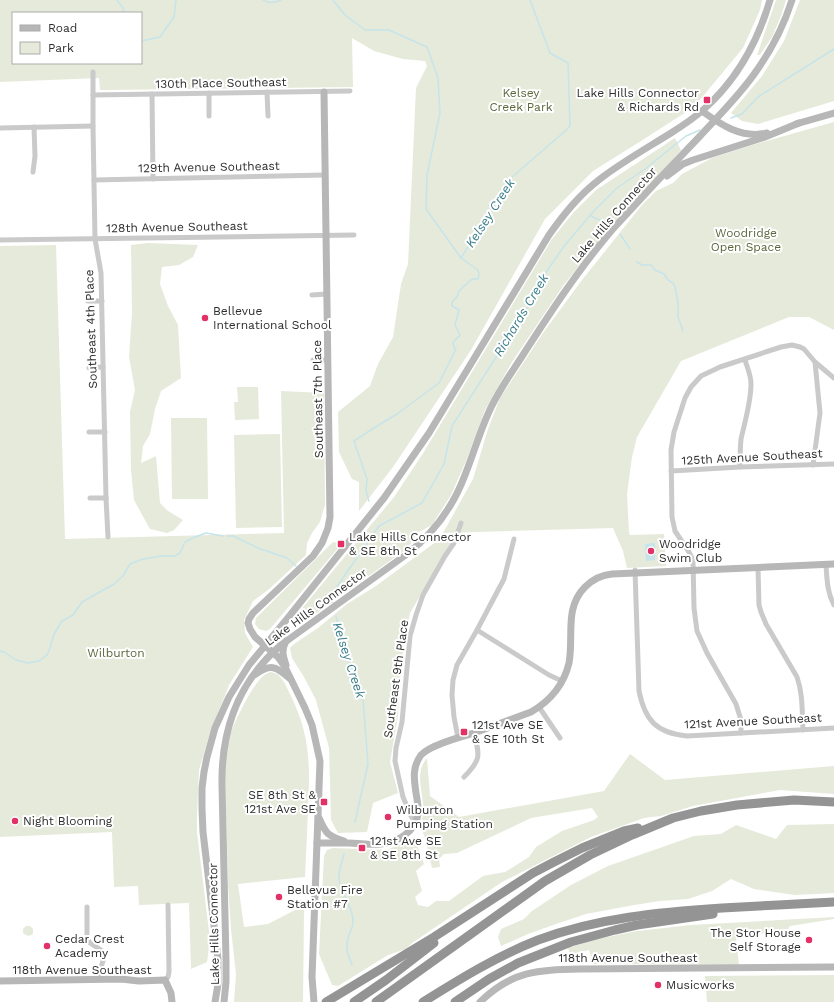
<svg xmlns="http://www.w3.org/2000/svg" width="834" height="1002" font-family="'Work Sans',sans-serif">
	<rect width="100%" height="100%" fill="#fff"/>
	<g fill="#e6eada" fill-rule="evenodd">
		<path d="M 0,0 L 762,0 L 760,10 L 743,48 L 694,107 L 641,141 L 593,171 L 545,219 L 471,350 L 393,467 L 359,511 L 359,482 L 352,479 L 339,452 L 338,412 L 370,386 L 378,364 L 393,337 L 401,284 L 408,264 L 416,88 L 427,66 L 425,61 L 403,59 L 374,51 L 352,38 L 353,87 L 100,90 L 99,78 L 0,82 ZM 13,13 L 141,13 L 141,63 L 13,63 Z"/>
		<polygon points="776,0 786,0 781,16 772,37 760,55 757,55"/>
		<polygon points="800,0 834,0 834,101 758,124 742,121 731,113 762,76 784,41"/>
		<polygon points="834,122 834,330 809,317 789,317 681,361 637,437 632,457 627,494 629,532 630,535 664,534 666,566 627,568 623,551 613,528 443,533 473,479 488,429 500,398 543,333 582,280 642,205 656,191 673,183 682,174 712,158 749,146"/>
		<polygon points="675,138 681,150 656,179 604,234 563,286 512,362 485,410 466,461 451,495 432,525 417,533 408,548 300,625 294,618 394,497 422,455 552,239 573,213 596,190"/>
		<polygon points="148,243 198,245 193,257 179,265 162,267 160,284 168,306 178,325 181,378 161,391 155,409 150,434 143,446 141,463 156,456 160,503 168,511 183,520 174,530 167,533 150,529 134,500 131,470 130,412 135,390 129,357 132,313 131,245"/>
		<polygon points="56,245 65,539 284,533 281,391 324,393 325,505 320,522 312,533 307,543 306,555 268,590 253,601 244,620 245,633 253,647 229,685 210,733 199,770 197,815 197,832 210,940 207,962 191,969 189,903 139,905 138,886 114,887 112,832 0,837 0,246"/>
		<polygon points="237,387 258,387 259,419 235,420 234,402 238,402"/>
		<polygon points="171,418 207,418 208,499 172,499"/>
		<polygon points="280,434 282,527 236,528 234,435"/>
		<polygon points="453,540 410,613 401,663 398,716 390,762 398,793 373,803 367,832 338,833 331,820 329,748 316,700 304,677 292,658 290,648 294,644 318,628 347,604 376,586 437,541"/>
		<polygon points="333,542 338,543 339,547 270,629 266,631 259,629 255,624 256,618"/>
		<path d="M 271,672 C 273,673 275,673 277,674 C 283,678 287,688 290,694 C 311,736 310,766 308,810 C 307,833 306,855 305,877 L 238,884 L 244,927 L 268,924 L 297,909 L 304,908 L 303,1002 L 234,1002 L 236,974 L 231,929 L 228,884 L 225,770 C 226,756 227,741 233,727 C 238,715 253,685 263,676 C 265,674 268,673 271,672 Z"/>
		<path d="M 630,754 L 665,780 L 834,766 L 834,794 L 780,790 L 693,806 L 661,816 L 644,818 L 591,837 L 502,882 L 412,943 L 406,949 L 388,955 L 338,986 L 332,985 L 319,954 L 324,856 L 327,850 L 333,848 L 386,850 L 399,845 L 408,839 L 416,842 L 424,864 L 416,871 L 422,891 L 415,897 L 418,905 L 428,907 L 436,901 L 449,901 L 483,876 L 505,872 L 529,857 L 536,847 L 562,831 L 594,820 L 598,817 L 592,808 L 531,818 L 457,853 L 444,854 L 439,859 L 440,867 L 432,868 L 425,838 L 420,825 C 423,818 424,811 423,804 C 422,788 415,772 427,758 L 430,796 L 459,817 L 604,791 Z"/>
		<polygon points="834,824 834,893 795,895 754,889 731,879 712,891 688,899 660,901 634,905 586,914 556,924 528,934 501,946 498,937 501,929 524,919 532,911 571,885 608,866 694,836 721,834 736,825 776,839 787,825"/>
		<polygon points="834,917 834,919 790,926 788,929 736,938 739,965 593,964 589,950 570,955 568,948 598,939 637,931 691,925"/>
		<path d="M 26,926 L 30,926 L 33,929 L 33,934 C 29,937 27,936 23,933 L 23,929 Z"/>
		<polygon points="834,975 834,1002 707,1002 705,976"/>
	</g>
	<polygon fill="#c6e4ea" points="655,543 655,560 646,561 645,544"/>
	<g fill="none" stroke-linecap="round" stroke-linejoin="round">
		<g stroke="#c6e4ea" stroke-width="1.5">
			<polyline points="117,0 123,8 124,13"/>
			<path d="M 263,0 C 269,4 275,3 281,0"/>
			<polyline points="333,0 345,15 365,30 389,30 427,47 438,78 440,113 427,175 426,209 461,258"/>
			<polyline points="141,41 160,37 174,17 176,0"/>
			<polyline points="731,118 742,114 758,97 834,49"/>
			<polyline points="591,216 597,219 601,220 607,226"/>
			<polyline points="620,234 630,249"/>
			<polyline points="637,262 642,265 651,265 655,270 664,274 668,280 673,283 675,287 678,302 678,317 683,331"/>
			<polyline points="369,501 366,491 367,479 354,441 377,426 397,414 439,383 456,349 454,348 453,342 460,335 455,325 459,310 452,306 452,302 457,297 459,291 472,279 478,279 479,275 478,270 461,258 512,177 563,133 570,126 568,63 550,53 530,0"/>
			<polyline points="227,536 233,536 258,548 287,558 296,566"/>
			<polyline points="333,603 331,594 338,585 379,526 422,503 444,464 452,426 530,304 544,275 565,245 593,212 617,188 645,169 686,136 700,130"/>
			<polyline points="336,616 340,637 363,699 368,764 355,822"/>
			<polyline points="0,651 4,652 16,660 28,663 39,661 47,655 50,648 54,634 62,621 73,615 82,602 114,584 123,576 130,564 143,559 162,556 175,556 180,553 185,542 195,537 206,533 223,536"/>
			<path d="M 344,854 C 343,861 339,868 339,875 C 338,892 354,906 353,923 C 353,928 349,933 348,938 C 345,949 348,954 352,965"/>
		</g>
		<g stroke="#cacaca" stroke-width="5">
			<polyline points="93,72 93,126 95,239 101,273 106,498 108,537"/>
			<polyline points="267,92 268,116"/>
			<polyline points="152,94 153,179"/>
			<polyline points="93,95 350,91"/>
			<polyline points="209,116 209,93"/>
			<polyline points="0,128 93,126"/>
			<polyline points="33,172 35,156 34,127"/>
			<polyline points="94,180 325,175"/>
			<polyline points="0,240 354,235"/>
			<polyline points="312,295 327,294"/>
			<polyline points="88,301 102,301"/>
			<polyline points="313,360 328,360"/>
			<polyline points="89,368 103,367"/>
			<polyline points="89,432 105,432"/>
			<polyline points="813,465 820,413 815,362"/>
			<path d="M 740,467 C 740,458 740,449 741,439 C 745,421 751,402 751,384 C 751,375 747,367 745,360"/>
			<polyline points="671,471 740,467 834,464"/>
			<polyline points="90,498 106,498"/>
			<path d="M 826,565 C 827,579 827,592 834,605"/>
			<path d="M 758,568 L 759,605 L 761,612 L 766,624 L 797,677 C 803,694 802,712 803,730"/>
			<path d="M 635,570 L 639,691 C 645,721 657,733 687,736 L 834,728"/>
			<polyline points="477,630 549,675 562,681"/>
			<polyline points="539,707 560,738"/>
			<polyline points="741,733 741,720 736,704 707,653 697,631 694,608 693,560 689,552 675,531 672,517 671,450 674,432 685,398 691,387 701,376 720,367 781,347 792,345 800,347 804,349 815,362 834,378"/>
			<polyline points="458,738 454,717 452,695 453,680 457,665 477,630 504,579 514,539"/>
			<path d="M 464,777 C 481,760 480,756 474,733"/>
			<polyline points="415,822 411,816 403,797 395,761 396,748 402,722 410,636 416,615 423,595 445,556 454,543 461,523"/>
			<polyline points="87,907 87,938 90,943 101,950 103,953 103,961 101,967 101,979"/>
			<polyline points="165,980 168,977 169,972 168,905"/>
		</g>
		<g stroke="#b7b7b7" stroke-width="7">
			<path d="M 702,111 C 721,125 742,139 767,133"/>
			<polyline points="796,124 834,113"/>
			<polyline points="667,176 683,164 693,160 765,137 799,123"/>
			<path d="M 286,641 C 281,650 283,656 286,665"/>
			<path d="M 256,674 C 270,664 276,666 289,678"/>
			<path d="M 319,818 C 326,834 328,836 344,841"/>
			<path d="M 317,843 C 327,843 337,843 348,843 C 359,843 370,845 381,844 C 397,843 416,831 418,814 C 419,807 417,800 416,793 C 414,779 412,767 421,755 C 430,745 460,737 474,733 C 493,726 512,719 531,712 C 550,701 564,684 569,663 C 574,636 564,608 585,587 C 593,579 601,575 612,574 L 834,564"/>
			<polyline points="0,981 121,979 139,981 165,980 171,993 172,1002"/>
			<path d="M 215,1002 L 218,984 L 218,959 L 203,832 L 202,808 L 202,788 L 204,772 L 207,757 L 215,728 L 229,697 L 249,665 L 287,619 L 384,498 L 429,433 L 549,235 C 564,214 579,195 600,179 C 622,162 647,148 671,133 C 682,126 693,119 703,110 C 736,81 758,41 770,0"/>
			<path d="M 224,1002 L 226,982 L 226,961 L 222,785 C 221,729 238,682 281,645 L 407,554 C 434,533 453,507 465,475 C 473,455 479,434 488,414 C 496,395 508,378 519,361 C 548,316 577,271 612,230 C 641,198 671,166 701,135 C 720,114 741,94 757,70 C 772,49 784,25 792,0"/>
			<polyline points="314,1002 312,977 320,761 312,725 305,708 285,667 278,657 255,637 250,629 248,623 249,619 253,613 313,556 322,543 328,528 330,517 324,92"/>
			<path d="M 480,1002 C 513,970 538,970 582,969 L 834,967"/>
		</g>
		<g stroke="#949494" stroke-width="9">
			<polyline points="326,1002 434,937 533,873 554,862 582,848 624,831 638,828"/>
			<polyline points="354,1002 386,980 434,943"/>
			<polyline points="376,1002 545,881 590,855 632,835 673,818 701,811 737,805 794,800 834,802"/>
			<path d="M 423,1002 C 460,979 497,956 538,940 C 597,918 660,912 722,908 C 759,906 797,904 834,902"/>
			<polyline points="455,1002 489,979 518,963 571,942 615,930 637,925 713,914"/>
		</g>
	</g>
	<g fill="#e13166" stroke="#fff" stroke-width="1.5">
		<rect x="703" y="96" width="8" height="8" rx="2"/>
		<circle cx="205" cy="318" r="4"/>
		<rect x="337" y="540" width="8" height="8" rx="2"/>
		<circle cx="651" cy="551" r="4"/>
		<rect x="460" y="728" width="8" height="8" rx="2"/>
		<rect x="320" y="798" width="8" height="8" rx="2"/>
		<circle cx="388" cy="817" r="4"/>
		<circle cx="15" cy="821" r="4"/>
		<rect x="358" y="844" width="8" height="8" rx="2"/>
		<circle cx="279" cy="897" r="4"/>
		<circle cx="809" cy="940" r="4"/>
		<circle cx="47" cy="946" r="4"/>
		<circle cx="658" cy="985" r="4"/>
	</g>
	<g text-anchor="middle" dominant-baseline="central" stroke-width="4" stroke-linejoin="round" paint-order="stroke">
		<g font-size="12" fill="#2d2d2d" stroke="#fff">
			<text transform="translate(221 83) rotate(-1)">130th Place Southeast</text>
			<text transform="translate(209 167) rotate(-1)">129th Avenue Southeast</text>
			<text transform="translate(614 215) rotate(-49)">Lake Hills Connector</text>
			<text transform="translate(177 227) rotate(-1)">128th Avenue Southeast</text>
			<text transform="translate(91 329) rotate(-92)">Southeast 4th Place</text>
			<text transform="translate(318 399) rotate(-91)">Southeast 7th Place</text>
			<text transform="translate(752 457) rotate(-3)">125th Avenue Southeast</text>
			<text transform="translate(316 607) rotate(-36)">Lake Hills Connector</text>
			<text transform="translate(396 679) rotate(-82)">Southeast 9th Place</text>
			<text transform="translate(753 721) rotate(-3)">121st Avenue Southeast</text>
			<text transform="translate(214 924) rotate(-91)">Lake Hills Connector</text>
			<text x="628" y="958">118th Avenue Southeast</text>
			<text x="82" y="970">118th Avenue Southeast</text>
		</g>
		<g font-size="12" fill="#5a673b" stroke="#fff">
			<text x="521" y="93">Kelsey<tspan x="521" dy="14">Creek Park</tspan></text>
			<text x="746" y="233">Woodridge<tspan x="746" dy="14">Open Space</tspan></text>
			<text x="116" y="653">Wilburton</text>
		</g>
		<g font-size="12" fill="#2d2d2d" stroke="#fff" text-anchor="start">
			<text x="699" y="93" text-anchor="end">Lake Hills Connector<tspan x="699" dy="14">&amp; Richards Rd</tspan></text>
			<text x="213" y="311">Bellevue<tspan x="213" dy="14">International School</tspan></text>
			<text x="349" y="537">Lake Hills Connector<tspan x="349" dy="14">&amp; SE 8th St</tspan></text>
			<text x="659" y="544">Woodridge<tspan x="659" dy="14">Swim Club</tspan></text>
			<text x="472" y="725">121st Ave SE<tspan x="472" dy="14">&amp; SE 10th St</tspan></text>
			<text x="316" y="795" text-anchor="end">SE 8th St &amp;<tspan x="316" dy="14">121st Ave SE</tspan></text>
			<text x="396" y="810">Wilburton<tspan x="396" dy="14">Pumping Station</tspan></text>
			<text x="23" y="821">Night Blooming</text>
			<text x="370" y="841">121st Ave SE<tspan x="370" dy="14">&amp; SE 8th St</tspan></text>
			<text x="287" y="890">Bellevue Fire<tspan x="287" dy="14">Station #7</tspan></text>
			<text x="801" y="933" text-anchor="end">The Stor House<tspan x="801" dy="14">Self Storage</tspan></text>
			<text x="55" y="939">Cedar Crest<tspan x="55" dy="14">Academy</tspan></text>
			<text x="666" y="985">Musicworks</text>
		</g>
		<g font-size="13" font-style="italic" fill="#3d808c" stroke="#fff">
			<text transform="translate(490 213) rotate(-57)">Kelsey Creek</text>
			<text transform="translate(521 315) rotate(-59)">Richards Creek</text>
			<text transform="translate(349 660) rotate(72)">Kelsey Creek</text>
		</g>
	</g>
	<rect x="12" y="12" width="130" height="52" fill="#ffffff" stroke="#ababab"/>
	<rect x="20" y="25" width="20" height="6" fill="#b7b7b7" stroke="#ababab"/>
	<text x="48" y="32" font-size="12" fill="#2d2d2d">Road</text>
	<rect x="20" y="42" width="20" height="12" fill="#e6eada" stroke="#ababab"/>
	<text x="48" y="52" font-size="12" fill="#2d2d2d">Park</text>
</svg>
